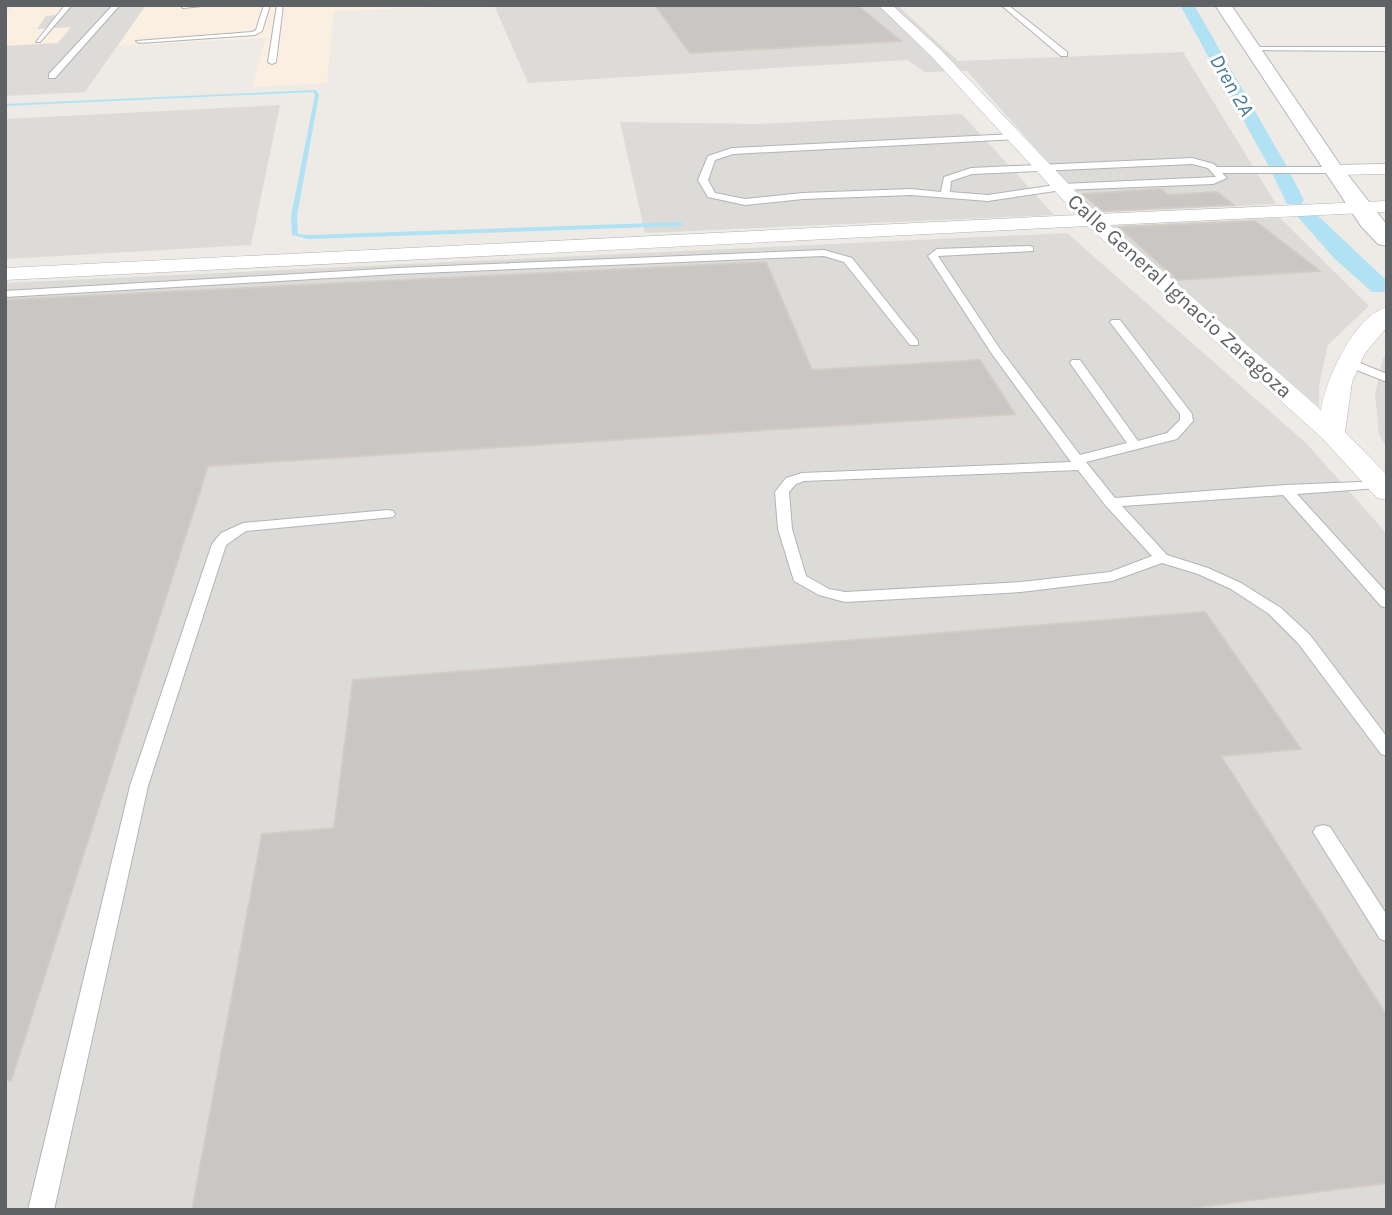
<svg xmlns="http://www.w3.org/2000/svg" width="1392" height="1215" font-family="Karla,sans-serif">
	<rect width="100%" height="100%" fill="#eeebe6"/>
	<g fill="#faefe0">
		<polygon points="65,5 58,15 38,29 72,27 58,43 5,46 5,14 12,7"/>
		<polygon points="146,5 458,5 458,6 334,11 327,83 252,87 266,38 118,46"/>
	</g>
	<g fill="#dddbd8">
		<polygon points="65,5 146,5 85,92 5,96 5,46 58,43 71,27 37,29 46,16 58,15"/>
		<polygon points="494,5 897,5 958,61 1183,52 1276,204 1093,213 967,71 925,72 907,60 528,83"/>
		<polygon points="280,105 251,245 5,259 5,119"/>
		<polygon points="962,114 1054,215 645,233 620,122 759,124"/>
		<polygon points="1280,218 1369,306 1328,345 1319,385 1319,407 1110,226"/>
		<polygon points="1067,233 1307,444 1387,534 1387,1210 5,1210 5,283"/>
		<polygon points="1387,355 1387,448 1379,435 1375,394 1383,358"/>
	</g>
	<g fill="none" stroke-linecap="round" stroke-linejoin="round">
		<polygon fill="#b1e2f4" fill-rule="evenodd" points="316,90 319,95 297,216 298,234 309,235 681,222 684,224 681,226 309,239 292,235 291,216 315,95 313,92 5,106 5,104"/>
		<g fill="#b1e2f4" fill-rule="evenodd">
			<polygon points="1180,5 1194,5 1286,165 1284,168 1290,173 1304,200 1301,204 1287,204 1272,173 1274,170 1268,165"/>
			<polygon points="1307,210 1314,212 1387,281 1387,292 1372,292 1334,258 1297,216 1300,212"/>
		</g>
	</g>
	<g fill="#cac6c3" stroke="#d2ccc5" stroke-width="2">
		<polygon points="655,5 857,5 901,41 690,53"/>
		<polygon points="1161,189 1168,195 1217,192 1234,205 1102,211 1083,194"/>
		<polygon points="1255,221 1320,271 1177,280 1119,227"/>
		<polygon points="766,262 812,370 980,360 1015,414 208,466 11,1081 5,1080 5,300"/>
		<polygon points="1205,612 1301,749 1221,756 1387,1016 1387,1183 1176,1210 192,1210 262,834 334,828 353,680"/>
	</g>
	<g fill="none" stroke-linecap="round" stroke-linejoin="round">
		<g stroke="#b1b4b7" stroke-width="2">
			<g id="lane">
				<polygon points="65,5 72,5 40,42 36,42"/>
				<polygon points="113,5 120,5 55,78 49,78 49,74"/>
				<polygon points="180,5 212,5 183,8"/>
				<polygon points="264,5 270,5 262,31 255,35 139,43 136,41 252,32 256,30"/>
				<polygon points="277,5 283,5 276,62 272,64 268,62"/>
				<polygon points="1001,5 1008,5 1067,52 1067,56 1061,56"/>
				<polygon points="1251,47 1387,47 1387,51 1249,50"/>
				<path d="M 1014,134 L 1017,135 L 1017,139 L 733,154 L 715,160 L 708,180 L 715,193 L 745,199 L 803,193 L 911,189 L 941,192 L 944,177 L 971,168 L 1192,158 L 1214,164 L 1217,167 L 1333,167 L 1337,170 L 1333,173 L 1222,173 L 1227,178 L 1213,184 L 1062,190 L 988,201 L 911,195 L 803,199 L 745,205 L 708,197 L 698,180 L 708,156 L 732,148 ZM 1192,164 L 1208,168 L 1216,177 L 1062,184 L 988,195 L 950,192 L 951,181 L 972,174 Z"/>
				<path d="M 1029,246 L 1033,247 L 1033,251 L 938,256 L 1000,349 L 1080,455 L 1127,443 L 1070,363 L 1072,360 L 1080,360 L 1138,441 L 1167,433 L 1180,420 L 1180,414 L 1110,322 L 1112,320 L 1120,320 L 1192,414 L 1193,421 L 1177,439 L 1086,462 L 1115,498 L 1285,485 L 1384,481 L 1386,484 L 1379,488 L 1297,494 L 1387,593 L 1387,608 L 1381,606 L 1283,495 L 1122,506 L 1167,555 L 1208,568 L 1241,583 L 1281,608 L 1310,635 L 1387,737 L 1387,756 L 1381,754 L 1298,643 L 1269,614 L 1231,589 L 1198,574 L 1162,563 L 1112,581 L 1021,592 L 845,602 L 819,595 L 794,581 L 778,529 L 775,492 L 786,478 L 802,473 L 1071,462 L 992,354 L 928,256 L 937,249 ZM 1078,470 L 1106,506 L 1152,556 L 1110,572 L 1021,582 L 845,592 L 829,589 L 806,576 L 792,529 L 789,492 L 796,484 L 804,481 Z"/>
				<polygon points="824,250 852,258 918,341 918,345 910,345 844,262 824,256 397,274 5,297 5,291 397,268"/>
				<polygon points="1348,358 1387,374 1387,382 1344,365 1342,362"/>
				<polygon points="388,510 393,511 395,514 393,517 246,531 226,545 148,786 54,1210 28,1210 130,786 212,544 221,533 243,523"/>
				<polygon points="1323,825 1330,827 1387,915 1387,941 1380,939 1313,832 1316,827"/>
			</g>
		</g>
		<g stroke="#b1b4b7" stroke-width="1">
			<g id="street">
				<path d="M 878,5 L 892,5 L 940,49 L 1097,214 L 1387,201 L 1387,211 L 1384,212 L 1110,225 L 1321,410 C 1326,379 1354,316 1387,307 L 1387,327 L 1365,353 L 1352,382 L 1345,432 L 1387,475 L 1387,500 L 1377,498 L 1323,439 L 1088,226 L 5,280 L 5,268 L 1077,215 L 930,55 Z"/>
				<polygon points="1387,164 1387,174 1333,175 1324,170 1333,165"/>
			</g>
		</g>
		<g stroke="#b3b6b9" stroke-width="2">
			<polygon id="secondary" points="1215,5 1231,5 1341,166 1387,225 1387,246 1378,244 1361,226"/>
		</g>
		<use href="#lane" fill="#fff" fill-rule="evenodd"/>
		<use href="#street" fill="#fff" fill-rule="evenodd"/>
		<use href="#secondary" fill="#fff" fill-rule="evenodd"/>
	</g>
	<g text-anchor="middle" dominant-baseline="central" stroke-width="6" stroke-linejoin="round" paint-order="stroke">
		<g font-size="21" font-style="italic" fill="#487a93" stroke="#fff">
			<text transform="translate(1232 85) rotate(60)">Dren 2A</text>
		</g>
		<g font-size="21" fill="#5e6265" stroke="#fff">
			<text transform="translate(1180 296) rotate(42)">Calle General Ignacio Zaragoza</text>
		</g>
	</g>
	<rect width="1392" height="1215" fill="none" stroke="#5e6265" stroke-width="14"/>
</svg>
